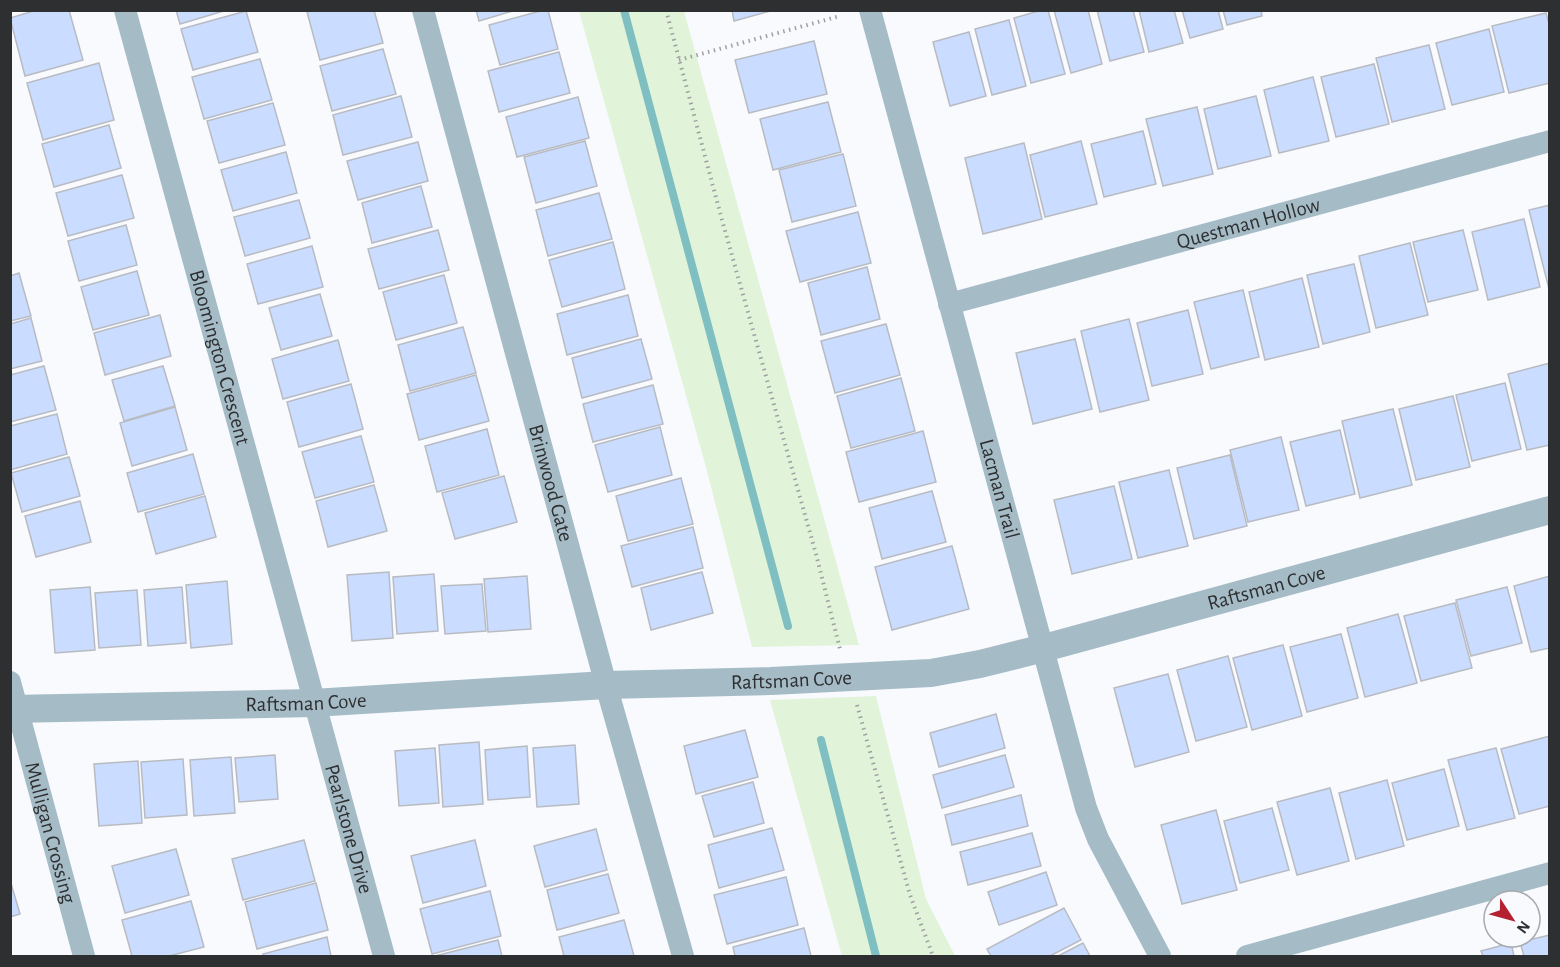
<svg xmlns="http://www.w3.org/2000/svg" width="1560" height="967" font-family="'Alegreya Sans',sans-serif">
	<rect width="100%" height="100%" fill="#f8fafe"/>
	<g fill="#e1f4d9">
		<polygon points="579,11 684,11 859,645 752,647 707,471"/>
		<polygon points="876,696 926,899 955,956 842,956 770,700"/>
	</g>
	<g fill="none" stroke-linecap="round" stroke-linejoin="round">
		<g stroke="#80bfc1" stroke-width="8">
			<polyline points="624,10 788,626"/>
			<polyline points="821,740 876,956"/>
		</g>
	</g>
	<g fill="#cadcff" stroke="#b8bcc2" stroke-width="1.5">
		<polygon points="37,10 69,10 83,60 25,76 10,18"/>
		<polygon points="176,10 227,10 180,24"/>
		<polygon points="314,10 374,10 383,43 320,60 307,12"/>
		<polygon points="476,10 516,10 479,21"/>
		<polygon points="544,10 548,10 558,49 500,65 489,25"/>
		<polygon points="732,10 774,10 734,21"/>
		<polygon points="1042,10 1048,10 1065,74 1031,83 1014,18"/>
		<polygon points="1054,10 1088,10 1102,64 1071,73"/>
		<polygon points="1097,10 1133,10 1144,52 1110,61"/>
		<polygon points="1139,10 1174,10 1183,43 1149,52"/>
		<polygon points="1182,10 1218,10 1223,29 1190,38"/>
		<polygon points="1223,10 1261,10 1262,16 1227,25"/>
		<polygon points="246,11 258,52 193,70 181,29"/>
		<polygon points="1546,13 1550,27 1550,83 1509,93 1492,26"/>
		<polygon points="1009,20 1026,86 992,95 975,29"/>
		<polygon points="1489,29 1504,92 1452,105 1436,43"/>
		<polygon points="969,32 986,96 950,106 933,42"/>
		<polygon points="814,41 827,94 749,113 735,60"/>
		<polygon points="1429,45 1445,109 1392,122 1376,58"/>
		<polygon points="383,49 396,94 332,111 320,66"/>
		<polygon points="559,52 570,93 499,112 488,71"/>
		<polygon points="260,59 272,100 204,119 192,77"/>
		<polygon points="99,63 114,120 43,140 27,83"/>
		<polygon points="1374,64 1389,124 1336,137 1321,77"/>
		<polygon points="1313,77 1329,141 1279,153 1264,90"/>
		<polygon points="401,96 412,137 343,155 333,115"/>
		<polygon points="1256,96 1271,156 1218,169 1204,109"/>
		<polygon points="578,97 589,138 517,157 506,117"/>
		<polygon points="828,102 841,152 773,170 760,119"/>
		<polygon points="273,103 285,145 219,163 207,121"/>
		<polygon points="1197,107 1213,174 1163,186 1146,119"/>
		<polygon points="109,125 121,168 54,187 42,144"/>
		<polygon points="1143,131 1156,184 1104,197 1091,144"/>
		<polygon points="585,141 597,186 536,203 524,157"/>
		<polygon points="1081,141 1097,204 1045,217 1030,155"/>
		<polygon points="418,142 428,181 358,200 347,161"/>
		<polygon points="1024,143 1042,219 983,234 965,158"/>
		<polygon points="286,152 297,193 233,211 221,170"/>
		<polygon points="843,154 856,206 792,222 779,170"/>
		<polygon points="122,175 134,218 68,236 56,193"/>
		<polygon points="421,186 432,227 372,243 362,203"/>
		<polygon points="599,193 612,239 548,256 536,210"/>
		<polygon points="299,200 310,238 245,256 234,217"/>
		<polygon points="1550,205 1550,289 1549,289 1529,210"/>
		<polygon points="858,212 871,263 800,282 786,231"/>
		<polygon points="1524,219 1540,287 1488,300 1472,232"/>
		<polygon points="126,225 137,265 79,281 68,241"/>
		<polygon points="438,230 449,270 379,289 368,249"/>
		<polygon points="1463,230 1478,290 1428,302 1413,242"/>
		<polygon points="613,242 625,289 562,307 549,260"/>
		<polygon points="1410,243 1428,315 1376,328 1359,256"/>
		<polygon points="312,246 323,287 258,304 247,264"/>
		<polygon points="1354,264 1370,332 1323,344 1307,275"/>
		<polygon points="867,267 880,319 821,335 808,283"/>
		<polygon points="137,271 149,315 93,330 81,287"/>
		<polygon points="19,273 31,316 10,321 10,276"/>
		<polygon points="444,275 457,323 396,340 383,292"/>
		<polygon points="1302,278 1319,347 1265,360 1249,292"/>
		<polygon points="1243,290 1259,357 1211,369 1194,302"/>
		<polygon points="320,294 332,336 281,350 269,308"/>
		<polygon points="628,295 638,336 567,355 557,314"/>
		<polygon points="1188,310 1203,374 1152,386 1137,323"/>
		<polygon points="160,315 171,356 105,375 94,333"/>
		<polygon points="31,318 42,361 10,369 10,324"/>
		<polygon points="1129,319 1149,400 1100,412 1081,331"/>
		<polygon points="886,324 900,375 835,393 821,341"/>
		<polygon points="463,327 476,373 410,391 398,345"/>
		<polygon points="641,339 652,379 582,398 572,358"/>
		<polygon points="1075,339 1092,409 1033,424 1016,353"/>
		<polygon points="338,340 349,381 283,399 272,359"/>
		<polygon points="1550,363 1550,445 1527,450 1508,374"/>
		<polygon points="44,366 56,410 10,422 10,375"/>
		<polygon points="163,366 175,406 124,421 112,380"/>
		<polygon points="476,375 489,421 419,440 407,394"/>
		<polygon points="901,378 915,431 851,448 837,396"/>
		<polygon points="1505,383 1521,449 1472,461 1456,395"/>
		<polygon points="351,384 363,429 299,447 287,402"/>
		<polygon points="653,385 663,424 593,442 583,404"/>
		<polygon points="1453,396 1470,467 1416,480 1399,409"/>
		<polygon points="175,407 187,450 132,466 120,423"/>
		<polygon points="1393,409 1412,485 1360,498 1342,421"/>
		<polygon points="57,414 67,454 10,470 10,426"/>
		<polygon points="660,427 672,475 608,492 595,445"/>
		<polygon points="487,429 499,475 437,492 425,446"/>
		<polygon points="1340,430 1355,494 1306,506 1290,442"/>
		<polygon points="923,431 936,482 859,502 846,452"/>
		<polygon points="361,436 374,482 315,498 302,452"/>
		<polygon points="1281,437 1299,510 1248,522 1230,450"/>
		<polygon points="193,454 204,494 138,512 127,473"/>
		<polygon points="1230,455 1247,526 1194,539 1177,468"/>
		<polygon points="69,457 80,496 22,512 11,473"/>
		<polygon points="1169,470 1188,546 1138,558 1119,482"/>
		<polygon points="504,476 517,522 455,539 442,493"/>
		<polygon points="681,478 693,524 628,541 616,496"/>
		<polygon points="374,485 387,531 328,547 316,501"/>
		<polygon points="1114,486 1132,559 1072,574 1054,500"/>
		<polygon points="932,491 946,542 882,559 869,508"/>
		<polygon points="205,496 216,537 156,554 145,513"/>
		<polygon points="80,501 91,542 36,557 25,516"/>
		<polygon points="693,527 703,568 632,587 621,546"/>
		<polygon points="952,546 969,609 892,630 875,567"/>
		<polygon points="389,572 393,638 352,641 347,575"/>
		<polygon points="702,572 713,613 651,630 641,588"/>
		<polygon points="434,574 438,631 397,634 393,577"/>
		<polygon points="527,576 531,629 488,632 484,579"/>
		<polygon points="1550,576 1550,648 1531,652 1514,586"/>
		<polygon points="227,581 232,644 191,648 186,585"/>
		<polygon points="482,584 486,631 445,634 441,586"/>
		<polygon points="90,587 95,650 55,653 50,590"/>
		<polygon points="182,587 186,643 148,646 144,590"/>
		<polygon points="1507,587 1522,643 1471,656 1456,600"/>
		<polygon points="137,590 141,645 99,648 95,593"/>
		<polygon points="1455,603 1472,668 1421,681 1404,616"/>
		<polygon points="1398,614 1417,683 1365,697 1347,628"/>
		<polygon points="1341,634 1358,698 1307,712 1290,647"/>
		<polygon points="1283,645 1302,716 1252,730 1233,658"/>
		<polygon points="1228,656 1247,727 1196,741 1177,670"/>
		<polygon points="1168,674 1189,752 1135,767 1114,688"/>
		<polygon points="996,714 1005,748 939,767 930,733"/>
		<polygon points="745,730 758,777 696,794 684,746"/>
		<polygon points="1550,736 1550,806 1519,814 1501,749"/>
		<polygon points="479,742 483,804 443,807 439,745"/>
		<polygon points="575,745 579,804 537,807 533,748"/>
		<polygon points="527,746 530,797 488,800 485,750"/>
		<polygon points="435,748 439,803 399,806 395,751"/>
		<polygon points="1496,748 1515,818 1467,830 1448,760"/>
		<polygon points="275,755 278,799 239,802 235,758"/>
		<polygon points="1005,755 1014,787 942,808 933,775"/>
		<polygon points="231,757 235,813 194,816 190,760"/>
		<polygon points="183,759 187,815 145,818 141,762"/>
		<polygon points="138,761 142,823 99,826 94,764"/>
		<polygon points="1444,769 1459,826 1407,840 1392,783"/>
		<polygon points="1387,780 1404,846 1356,859 1339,793"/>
		<polygon points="753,782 764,823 714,837 702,796"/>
		<polygon points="1330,788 1349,861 1297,875 1277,802"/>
		<polygon points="1021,795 1028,826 952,845 945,815"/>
		<polygon points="1272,808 1289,870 1240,883 1224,821"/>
		<polygon points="1216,810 1237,890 1182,904 1161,825"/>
		<polygon points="772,828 784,870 719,888 708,845"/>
		<polygon points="596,829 607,870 545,887 534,846"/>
		<polygon points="1032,833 1041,866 968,885 960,852"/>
		<polygon points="304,840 315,881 243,900 232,859"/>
		<polygon points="475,840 486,886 423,903 411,856"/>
		<polygon points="176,849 189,895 125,913 112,866"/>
		<polygon points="1046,872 1057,905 999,925 988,892"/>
		<polygon points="608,874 619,913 557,930 547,890"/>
		<polygon points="786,877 798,925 727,944 714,895"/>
		<polygon points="10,880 20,914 10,917"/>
		<polygon points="316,883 328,930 257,949 245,902"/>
		<polygon points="490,891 501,936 432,954 420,909"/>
		<polygon points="191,901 204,947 169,956 132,956 122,920"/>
		<polygon points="1064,908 1081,940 1050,956 991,956 987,949"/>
		<polygon points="624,920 634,956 564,956 559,937"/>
		<polygon points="804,928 811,956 735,956 733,947"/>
		<polygon points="1550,935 1550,956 1524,956 1520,942"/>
		<polygon points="327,937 331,956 263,956 263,954"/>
		<polygon points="498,940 502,956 435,956"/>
		<polygon points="1083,943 1090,956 1058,956"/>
		<polygon points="1511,943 1514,956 1483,956 1481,951"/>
	</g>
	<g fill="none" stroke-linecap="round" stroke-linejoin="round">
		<g stroke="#9ea0a3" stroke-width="4" stroke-dasharray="1.5 4.5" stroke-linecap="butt">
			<polyline points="666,10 722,220 816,554 840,649"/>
			<polyline points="679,60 840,16"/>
			<polyline points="857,705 910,895 933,956"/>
		</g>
		<g stroke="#a5bbc6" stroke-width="22">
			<path id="s1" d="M 125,10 L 384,956"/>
			<path id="s2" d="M 423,10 L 606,685 L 683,956"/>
			<path id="s3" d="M 870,10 L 1086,808 L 1098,839 L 1160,956"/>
			<path id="s4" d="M 949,304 L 1550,141"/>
			<path id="s5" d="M 10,682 L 84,956"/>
			<polyline points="1247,956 1550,873"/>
		</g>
		<path stroke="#a5bbc6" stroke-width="28" id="s6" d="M 10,709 L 313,703 L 606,685 L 771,681 L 931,673 L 980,664 L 1044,648 L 1550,510"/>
	</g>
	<g text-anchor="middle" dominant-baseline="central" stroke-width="6" stroke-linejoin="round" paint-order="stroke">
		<g font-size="21" fill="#2e2f31" stroke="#f8fafe">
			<text stroke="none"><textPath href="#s4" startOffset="310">Questman Hollow</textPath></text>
			<text stroke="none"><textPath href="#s1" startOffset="360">Bloomington Crescent</textPath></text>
			<text stroke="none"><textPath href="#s2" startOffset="490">Brinwood Gate</textPath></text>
			<text stroke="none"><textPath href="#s3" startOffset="496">Lacman Trail</textPath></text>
			<text stroke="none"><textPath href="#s6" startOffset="1268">Raftsman Cove</textPath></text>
			<text stroke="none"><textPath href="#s6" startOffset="782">Raftsman Cove</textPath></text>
			<text stroke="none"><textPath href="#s6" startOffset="296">Raftsman Cove</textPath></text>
			<text stroke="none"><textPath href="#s1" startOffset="849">Pearlstone Drive</textPath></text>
			<text stroke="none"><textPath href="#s5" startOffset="156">Mulligan Crossing</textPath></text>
		</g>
	</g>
	<rect width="1560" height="967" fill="none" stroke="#2e2f31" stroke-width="24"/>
	<g transform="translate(1512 919) rotate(126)"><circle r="28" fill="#f8fafe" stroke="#a7a9ac" stroke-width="1.5"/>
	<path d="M0-4.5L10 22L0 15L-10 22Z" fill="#b42232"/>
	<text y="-9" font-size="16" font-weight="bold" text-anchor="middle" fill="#2e2f31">N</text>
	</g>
</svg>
